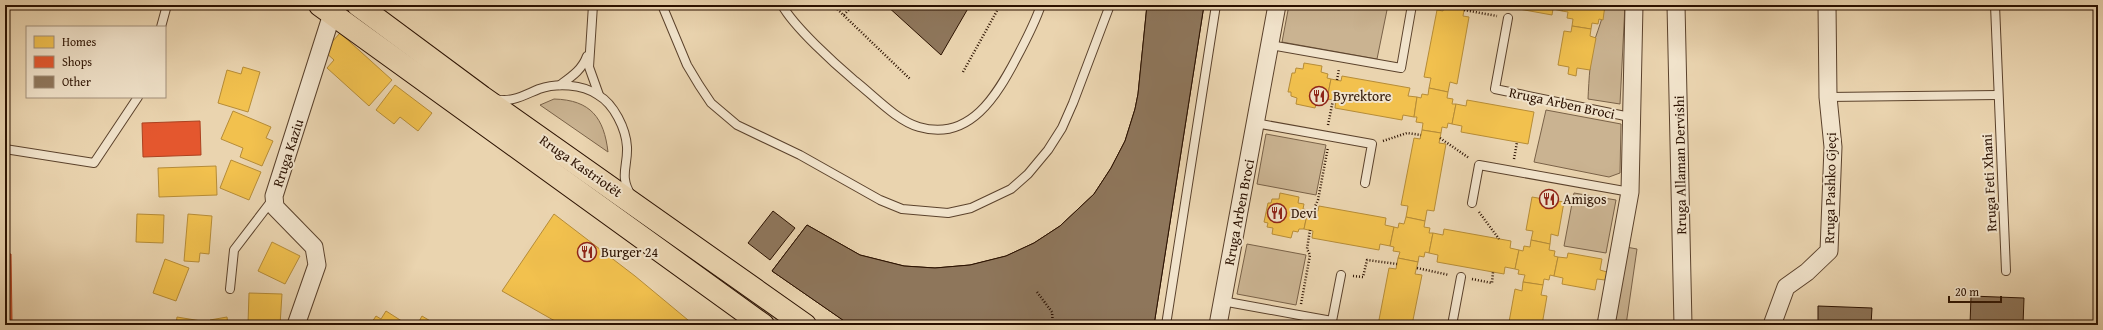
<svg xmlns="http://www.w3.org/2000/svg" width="2103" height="330" font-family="'Gentium Book Plus',serif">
	<rect width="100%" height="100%" fill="#ead4af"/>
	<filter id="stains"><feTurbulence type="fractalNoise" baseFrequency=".005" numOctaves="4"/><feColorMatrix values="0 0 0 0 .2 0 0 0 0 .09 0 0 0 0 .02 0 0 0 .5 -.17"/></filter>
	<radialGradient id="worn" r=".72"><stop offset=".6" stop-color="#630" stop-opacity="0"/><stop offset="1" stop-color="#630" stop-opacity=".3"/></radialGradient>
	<g fill="#cab391" stroke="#7a6248">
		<polygon points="1289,5 1388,5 1377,59 1282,42"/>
		<path d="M 1605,5 L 1625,5 L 1620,104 L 1588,99 C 1589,78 1590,58 1595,39 C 1599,27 1603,17 1605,5 Z"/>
		<path d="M 554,99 C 591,100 604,118 608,152 L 540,105 Z"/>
		<polygon points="1546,110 1621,124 1620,173 1609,177 1534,162"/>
		<polygon points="1266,134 1326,145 1316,195 1257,184"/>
		<polygon points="575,175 790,325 779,325"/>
		<polygon points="1574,193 1616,200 1606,253 1564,246"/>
		<polygon points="1247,244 1306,255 1296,305 1237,294"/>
		<polygon points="1626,247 1637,249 1626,325 1613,325"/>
	</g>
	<g fill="#f2c14e" stroke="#b68c37">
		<polygon points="1444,5 1465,5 1463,16 1469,17 1457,84 1450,82 1448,92 1429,88 1431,78 1424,77 1437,10 1443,11"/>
		<polygon points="1497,5 1564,5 1562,11 1553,9 1552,15"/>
		<polygon points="1564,5 1605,5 1603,20 1599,19 1598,24 1592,23 1591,29 1572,26 1573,19 1567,18 1568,12 1562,11"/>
		<polygon points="1572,26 1591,29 1590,36 1596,38 1590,70 1577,68 1576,76 1568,74 1569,67 1558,65 1564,31 1571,32"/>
		<polygon points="340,33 392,80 369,106 327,68 334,60 324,51"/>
		<polygon points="1304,63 1322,66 1321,72 1328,74 1327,78 1331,79 1327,99 1322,98 1322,102 1317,101 1315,108 1296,104 1297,98 1291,96 1291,92 1288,92 1292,73 1295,73 1296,68 1303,69"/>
		<polygon points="243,67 260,72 248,112 218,103 227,70 241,74"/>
		<polygon points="1342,76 1410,88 1408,96 1417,97 1414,117 1403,115 1402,120 1335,108 1336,100 1327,99 1331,79 1341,81"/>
		<polygon points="395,85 432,113 418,131 400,117 394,124 376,110"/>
		<polygon points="1429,88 1448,92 1447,98 1453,99 1452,104 1456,104 1452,124 1448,123 1447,128 1442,127 1441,133 1422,130 1423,123 1416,122 1417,117 1414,117 1417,97 1421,98 1422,94 1428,95"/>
		<polygon points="1467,100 1534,112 1528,144 1461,132 1462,126 1452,124 1456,104 1466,106"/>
		<polygon points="233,111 271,127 266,138 273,141 262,166 240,157 243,148 221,139"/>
		<polygon points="1422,130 1441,133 1439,143 1446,144 1434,211 1427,210 1425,221 1406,217 1408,206 1401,205 1414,138 1420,139"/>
		<polygon points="231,160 261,172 249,200 220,188"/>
		<polygon points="216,166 217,195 159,197 158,168"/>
		<polygon points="1545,192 1553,193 1552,200 1564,202 1558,236 1551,234 1550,244 1531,240 1533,231 1526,230 1532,197 1544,199"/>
		<polygon points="1280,193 1299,197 1298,203 1304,204 1303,209 1308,210 1304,229 1299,229 1298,232 1293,231 1291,238 1272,234 1273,228 1267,227 1268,223 1264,222 1268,203 1271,203 1272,199 1279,199"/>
		<polygon points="1319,206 1386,218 1385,225 1394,227 1390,246 1380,244 1379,250 1312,238 1313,231 1304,229 1308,210 1318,211"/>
		<polygon points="137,214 164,215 163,243 136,242"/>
		<polygon points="188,214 212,216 209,254 200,253 199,262 184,261"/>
		<polygon points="554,214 635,276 694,325 562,325 502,291"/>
		<polygon points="1406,217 1425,221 1424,227 1430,228 1429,233 1433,233 1429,253 1425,252 1424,257 1419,256 1418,262 1398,258 1400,252 1393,251 1394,247 1390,246 1394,227 1398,228 1399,223 1404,224"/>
		<polygon points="1444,229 1511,241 1510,248 1519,250 1515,269 1505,267 1504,274 1437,262 1438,255 1429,253 1433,233 1443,235"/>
		<polygon points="1531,240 1550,244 1549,250 1555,251 1554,256 1558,257 1554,276 1550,275 1549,280 1544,279 1543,285 1523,282 1525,275 1518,274 1519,270 1515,269 1519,250 1523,251 1524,246 1530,247"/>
		<polygon points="272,242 300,256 285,284 258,271"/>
		<polygon points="1568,253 1602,259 1600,270 1607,272 1605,280 1597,279 1595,290 1562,284 1563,278 1554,276 1558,257 1567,258"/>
		<polygon points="1398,258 1418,262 1415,274 1422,275 1412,325 1378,325 1389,268 1396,269"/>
		<polygon points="165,259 189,268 176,301 153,293"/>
		<polygon points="1523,282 1543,285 1541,295 1547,296 1542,325 1521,325 1509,322 1515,289 1522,291"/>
		<polygon points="249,293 282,294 280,325 248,324"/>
		<polygon points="386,311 408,325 370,325 376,316 381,319"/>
		<polygon points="422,316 437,325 417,325"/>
		<polygon points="177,317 207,322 207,325 176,325"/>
		<polygon points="227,317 228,325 211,325 210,320"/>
	</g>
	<g fill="#e4572e" stroke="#ac4220">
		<polygon points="200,121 201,155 143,157 142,123"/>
		<polygon points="5,254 11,254 12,322 65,325 5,325"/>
	</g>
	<g fill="#8e765b" stroke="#2b1100">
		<polygon points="886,5 970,5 941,55"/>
		<polygon points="1147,5 1204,5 1154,325 1093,325 1098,308 1103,275 1100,271 1092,269 1087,269 1057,289 1026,303 999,312 971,319 966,325 850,325 772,271 807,225 860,255 904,266 935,268 970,265 1006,256 1034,243 1060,226 1094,194 1111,168 1125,141 1135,109 1138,94"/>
		<polygon points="1147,5 1204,5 1154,325 850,325 772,271 807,225 860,255 904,266 935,268 970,265 1006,256 1034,243 1060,226 1094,194 1111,168 1125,141 1135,109 1138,94"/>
		<polygon points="773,211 795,228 770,260 748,243"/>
		<polygon points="1971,296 2024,298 2023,325 1970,325"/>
		<polygon points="1818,306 1872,308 1871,325 1818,325"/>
	</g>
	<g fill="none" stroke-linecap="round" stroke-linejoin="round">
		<g stroke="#5b422c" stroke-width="10">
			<g id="service">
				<polyline points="593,5 589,67 599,95"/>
				<polyline points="662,5 687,65 699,85 711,103 737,125 800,155 880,200 902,209 948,213 971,208 1011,189 1028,174 1048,150 1062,128 1073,103 1110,5"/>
				<path d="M 782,5 C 794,27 835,64 855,81 C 873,95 897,121 919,127 C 970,142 997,95 1017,57 C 1026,40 1035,23 1041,5"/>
				<polyline points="1995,5 2006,271"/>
				<polyline points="1508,18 1495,89 1630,117"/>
				<polyline points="161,27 167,5"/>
				<polyline points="1270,45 1401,68 1412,5"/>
				<path d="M 560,85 C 571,77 582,70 587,56"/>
				<polyline points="1828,97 1998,95"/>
				<path d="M 495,99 C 512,103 524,95 539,89 C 557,83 582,84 598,95 C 614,104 626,129 627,147 C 628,166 619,176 631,195"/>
				<polyline points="1255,123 1372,144 1365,183"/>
				<polyline points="5,149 94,163 138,97"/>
				<polyline points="1472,203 1479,165 1630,192"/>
				<polyline points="230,289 234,250 273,199"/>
				<polyline points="1222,301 1332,321 1341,275"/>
				<polyline points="1166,325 1216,5"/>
				<polyline points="1452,325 1461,277"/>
			</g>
		</g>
		<g stroke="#5b422c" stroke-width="19">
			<g id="minor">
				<polyline points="1676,5 1683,325"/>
				<polyline points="296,325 317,265 314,247 275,207 274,196 332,14"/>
				<polyline points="1218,325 1277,5"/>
				<polyline points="1606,325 1630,192 1634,5"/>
				<polyline points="1772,325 1786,287 1807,272 1829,251 1833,147 1828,97 1827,5"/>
			</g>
		</g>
		<g stroke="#2b1100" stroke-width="24">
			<g id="primary">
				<polyline points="320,5 763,325"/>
				<polyline points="358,5 482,97 805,325"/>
			</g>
		</g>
		<g stroke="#2b1100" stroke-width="2.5" stroke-dasharray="1 2" stroke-linecap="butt">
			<polyline points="833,5 910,79"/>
			<polyline points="1435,5 1444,7"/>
			<polyline points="1464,10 1497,16"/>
			<polyline points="844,15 853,5"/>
			<polyline points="963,72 998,9"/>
			<polyline points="1337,80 1339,69"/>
			<polyline points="1328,125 1333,100"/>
			<polyline points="1440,138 1469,158"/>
			<polyline points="1383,141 1407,133 1421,135"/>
			<polyline points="1514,159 1517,142"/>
			<polyline points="1313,211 1318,200 1328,147"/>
			<polyline points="1479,212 1499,239"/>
			<polyline points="1417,268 1449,275"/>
			<polyline points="1353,276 1363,277 1367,260 1397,264"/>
			<polyline points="1472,279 1492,283 1493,272"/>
			<polyline points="1037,292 1052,312 1053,325"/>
			<polyline points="1301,304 1310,255 1307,249 1310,230"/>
		</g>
		<use href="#service" stroke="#f1e3cb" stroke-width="8"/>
		<use href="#minor" stroke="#f1e3cb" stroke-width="17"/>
		<use href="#primary" stroke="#ead4af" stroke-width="22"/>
	</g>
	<defs>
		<g id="restaurant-ring" transform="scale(1)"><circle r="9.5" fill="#f1e3cb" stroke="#8f2418" stroke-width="1.5"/><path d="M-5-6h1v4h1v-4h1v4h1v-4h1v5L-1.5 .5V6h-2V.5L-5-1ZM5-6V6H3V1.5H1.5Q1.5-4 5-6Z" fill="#8f2418"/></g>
	</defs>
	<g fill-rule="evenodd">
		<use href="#restaurant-ring" x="1319" y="96"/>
		<use href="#restaurant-ring" x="1549" y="199"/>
		<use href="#restaurant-ring" x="1277" y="213"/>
		<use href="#restaurant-ring" x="587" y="252"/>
	</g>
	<g text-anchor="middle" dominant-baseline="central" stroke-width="4" stroke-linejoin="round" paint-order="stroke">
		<g font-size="14" fill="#2b1100" stroke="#f1e3cb" text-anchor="start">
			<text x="1333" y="96">Byrektore</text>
			<text x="1563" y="199">Amigos</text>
			<text x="1291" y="213">Devi</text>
			<text x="601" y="252">Burger 24</text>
		</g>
		<g font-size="14" fill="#2b1100" stroke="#f1e3cb">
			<text transform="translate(1562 103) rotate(12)">Rruga Arben Broci</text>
			<text transform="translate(288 153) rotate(-72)">Rruga Kaziu</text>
			<text transform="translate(1680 165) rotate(-91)">Rruga Allaman Dervishi</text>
			<text transform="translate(581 166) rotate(35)">Rruga Kastriotët</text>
			<text transform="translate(1989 183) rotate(-93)">Rruga Feti Xhani</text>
			<text transform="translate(1830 188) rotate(-89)">Rruga Pashko Gjeçi</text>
			<text transform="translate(1239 212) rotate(-79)">Rruga Arben Broci</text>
		</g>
	</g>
	<rect width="2103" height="330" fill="none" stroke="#ead4af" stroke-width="20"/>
	<rect x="6" y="6" width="2091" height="318" fill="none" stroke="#2b1100" stroke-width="2"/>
	<rect x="10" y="10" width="2083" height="310" fill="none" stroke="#2b1100"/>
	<rect x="26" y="26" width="140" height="72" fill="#f1e3cb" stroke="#a28f7a"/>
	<rect x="34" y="36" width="20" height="12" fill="#f2c14e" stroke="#a28f7a"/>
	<text x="62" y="46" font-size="12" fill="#2b1100">Homes</text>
	<rect x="34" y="56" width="20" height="12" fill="#e4572e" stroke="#a28f7a"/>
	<text x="62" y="66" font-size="12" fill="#2b1100">Shops</text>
	<rect x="34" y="76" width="20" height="12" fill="#8e765b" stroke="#a28f7a"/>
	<text x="62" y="86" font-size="12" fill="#2b1100">Other</text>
	<path d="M1949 296v6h52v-6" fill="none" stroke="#2b1100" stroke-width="2"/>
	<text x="1955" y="296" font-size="12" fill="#2b1100" stroke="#f1e3cb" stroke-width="3" paint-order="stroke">20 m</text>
	<rect width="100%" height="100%" filter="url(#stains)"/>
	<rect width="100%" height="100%" fill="url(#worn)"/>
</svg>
